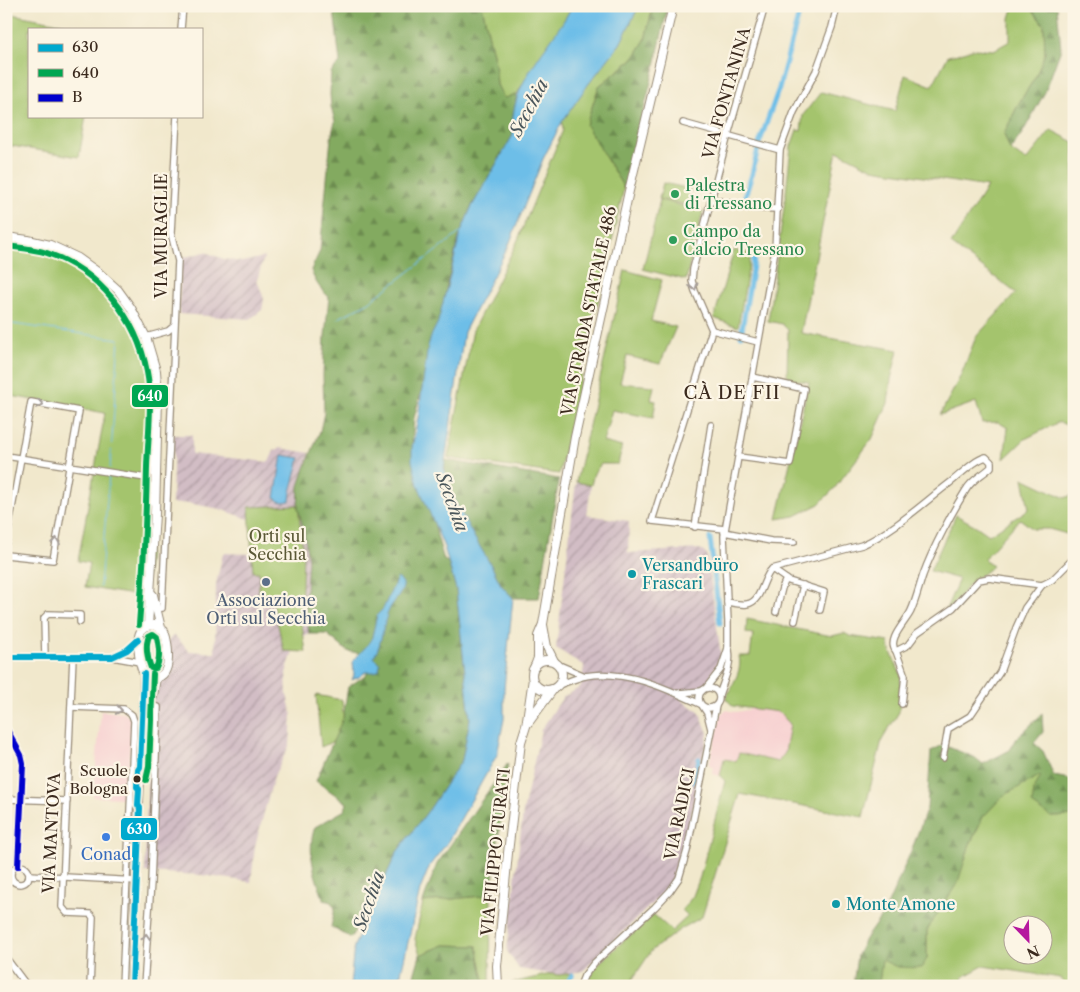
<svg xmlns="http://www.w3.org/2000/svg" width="1080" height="992" font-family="'Libre Caslon Text',serif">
	<defs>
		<pattern id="industrial-furrows" width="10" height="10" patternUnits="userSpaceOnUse" patternTransform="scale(1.25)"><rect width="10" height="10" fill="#d2bdc5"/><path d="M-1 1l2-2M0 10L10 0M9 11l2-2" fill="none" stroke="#ac9a9f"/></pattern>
		<pattern id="forest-firs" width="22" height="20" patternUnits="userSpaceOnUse" patternTransform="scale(1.25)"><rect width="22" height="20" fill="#83aa60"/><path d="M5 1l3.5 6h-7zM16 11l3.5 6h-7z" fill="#6c8b4f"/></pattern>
	</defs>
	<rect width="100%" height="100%" fill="#fcf5e5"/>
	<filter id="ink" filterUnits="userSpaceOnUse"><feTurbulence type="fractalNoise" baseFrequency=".02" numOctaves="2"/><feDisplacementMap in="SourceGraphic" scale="10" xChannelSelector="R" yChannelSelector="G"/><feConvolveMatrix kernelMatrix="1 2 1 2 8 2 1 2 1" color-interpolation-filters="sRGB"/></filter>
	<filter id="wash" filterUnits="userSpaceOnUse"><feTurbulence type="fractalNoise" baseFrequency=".0096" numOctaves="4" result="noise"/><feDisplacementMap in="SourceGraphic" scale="20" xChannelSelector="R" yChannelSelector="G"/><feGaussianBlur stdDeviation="1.12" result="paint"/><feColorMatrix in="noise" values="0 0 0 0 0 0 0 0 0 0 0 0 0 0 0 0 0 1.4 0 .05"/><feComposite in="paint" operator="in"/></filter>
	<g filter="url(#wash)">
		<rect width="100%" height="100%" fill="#f1e8cc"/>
		<g fill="#f7cfd0">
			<polygon points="754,709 779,712 790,724 785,753 779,762 739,753 736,761 723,758 720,776 712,774 713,766 709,765 721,713 727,710 735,712"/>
			<polygon points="101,711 124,713 130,718 131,723 129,764 125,765 124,798 93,797"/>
		</g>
		<g fill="url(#industrial-furrows)">
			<polygon points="205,252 224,259 242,262 264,257 257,280 264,299 262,310 250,319 179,314 181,258"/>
			<polygon points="174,435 192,435 192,454 269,462 274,451 280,448 310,453 299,486 298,508 304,531 308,560 309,634 297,638 286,673 287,695 292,715 290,744 274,776 255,846 251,882 201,875 145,872 148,760 155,653 174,635 189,651 215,653 216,584 223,553 252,554 252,520 220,509 188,503 172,504"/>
			<polygon points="576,482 591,485 587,515 629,521 628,553 700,549 707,555 721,656 710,678 701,688 688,689 682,701 699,711 708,733 681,864 668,888 583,971 559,975 519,969 507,951 523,812 541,730 563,697 581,687 584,666 556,648"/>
		</g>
		<g fill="#a4c46d" stroke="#707746" fill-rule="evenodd">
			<path d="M 482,6 L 572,6 C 557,37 533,64 517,94 L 504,99 L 497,85 L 495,63 Z"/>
			<polygon points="639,6 653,6 645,40 633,59 599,86 586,125 624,188 559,474 448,458 473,330 517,242 563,130 562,122 587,86 620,44"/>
			<polygon points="1014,6 1029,6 1044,25 1045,53 1036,76 1019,103 1004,134 1010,150 1026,161 1051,130 1074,142 1074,428 1059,422 1025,439 1004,459 1008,428 998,422 982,423 976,402 940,415 961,375 976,337 1016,293 951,244 987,187 873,169 837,151 801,333 898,350 891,379 888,403 872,439 834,489 819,504 795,516 777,519 809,382 787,379 788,330 782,324 768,321 786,193 791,146 797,130 801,131 803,115 821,92 895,111 905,75 932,86 948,56 958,54 972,49 994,50 1010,41 1010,18"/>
			<polygon points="6,13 91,29 29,29 29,116 86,116 79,157 6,145"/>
			<polygon points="663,183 691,189 687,205 659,199"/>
			<polygon points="660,200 703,211 686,280 643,269"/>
			<path d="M 6,242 C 82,248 142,302 153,378 C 155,394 155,430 153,446 C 152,454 148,460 148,468 C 147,478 146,489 147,498 C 148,503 150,508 150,513 C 151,541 147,569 145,597 L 85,587 L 89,563 L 78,561 L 105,413 L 6,395 Z"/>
			<polygon points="734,250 751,254 738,327 714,318"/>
			<polygon points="625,270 662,280 651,321 676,327 660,364 627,356 620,383 654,386 651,400 656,401 653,418 612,410 603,442 622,447 618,464 601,464 594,473 591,485 576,482"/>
			<path d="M 1023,478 L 1065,498 L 1074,494 L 1074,535 L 1067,534 L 1049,529 L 1033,529 L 1020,519 L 984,559 L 992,566 C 985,574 975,577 968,586 C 960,594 956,604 946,609 L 959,579 L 930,571 L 956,515 L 976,526 L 989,535 L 1029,509 Z"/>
			<polygon points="298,505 303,552 301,618 306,652 284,651 271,595 259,596 259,572 253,572 249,507"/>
			<path d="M 747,619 L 832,636 L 844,633 L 850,636 L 889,642 L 889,648 L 901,675 L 899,712 L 882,740 L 863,817 L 740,794 L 702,917 L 681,929 L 652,950 L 628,986 L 583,986 L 596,966 L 653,914 L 672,931 L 688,916 L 682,910 L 693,896 L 700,877 L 725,781 L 720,776 L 724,759 L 736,761 L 739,753 L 778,762 L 785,753 L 790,724 L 779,712 L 733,706 L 726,699 C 731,685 743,672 739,656 L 750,656 L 753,634 L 746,633 Z"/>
			<polygon points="316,695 342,700 344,725 336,740 321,747"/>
			<path d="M 1042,774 L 1034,790 L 1051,817 L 1074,816 L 1074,986 L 1066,986 L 1061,978 L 983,966 L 963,977 L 962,986 L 876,986 L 879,983 L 882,959 L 927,958 L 927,930 L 941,907 L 983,817 L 1002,796 ZM 1012,924 L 1042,924 L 1042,954 L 1012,954 Z"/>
			<polygon points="491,895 490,986 485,986 477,946 444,945 420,955 415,939 423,902"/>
			<polygon points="573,973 569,986 511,986 511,983 551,974 559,975"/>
		</g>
		<g fill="url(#forest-firs)" stroke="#5f6a3f">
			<path d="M 341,6 L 482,6 L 495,63 L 497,85 L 504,98 L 517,94 L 512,126 L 513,135 L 471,208 L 459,237 L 447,284 L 441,318 L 414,418 L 412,444 L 415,462 L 432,511 L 437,536 L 444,560 L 448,562 L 456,589 L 470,719 L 462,760 L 431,807 L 397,852 L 379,892 L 351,938 L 331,927 L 335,908 L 331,902 L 324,900 C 315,877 306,851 315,827 L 345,810 L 347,803 L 316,781 L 343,718 L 348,687 L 366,675 L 372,662 L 368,655 L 347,651 L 327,634 L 309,634 L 305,604 L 308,560 L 304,531 L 298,508 L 299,486 L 305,468 L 320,431 L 324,413 L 323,375 L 325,336 L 329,297 C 320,289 315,282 311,270 L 320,251 L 331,138 L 335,121 L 331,107 L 330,94 L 331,72 L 340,63 L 334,10 Z"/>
			<polygon points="653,6 668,6 654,70 624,188 586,125 599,86 633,59 645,40"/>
			<polygon points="1029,6 1057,6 1061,49 1045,92 1023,132 1010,150 1004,134 1019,103 1036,76 1045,53 1044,25"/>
			<path d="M 445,460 L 559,479 L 539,598 L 513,598 C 508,593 503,589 500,583 C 496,577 494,569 489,562 C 474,537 441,489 445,460 Z"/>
			<polygon points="1042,714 1043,732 1034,743 1043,751 1054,776 1074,780 1074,816 1051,817 1032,804 1034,790 1041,775 1003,796 983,817 970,844 958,882 927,930 927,958 922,968 897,967 882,960 879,983 876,986 853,986 857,955 865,939 885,911 912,849 927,808 931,751 943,745 974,757 983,764 1010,750 1017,738"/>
			<polygon points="508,763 491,895 423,902 437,864"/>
			<polygon points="444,945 477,946 485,986 411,986 420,955"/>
		</g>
		<g fill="#6dbee8" stroke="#547483">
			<path d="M 572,6 L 639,6 L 620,44 L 587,86 L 562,122 L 543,159 L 508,247 L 464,332 L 444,468 L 452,496 L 473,535 L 492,567 L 501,585 L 513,598 L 504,689 L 504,719 L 497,755 L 447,843 L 430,865 L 420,890 L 398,986 L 350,986 L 354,946 L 397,852 L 431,807 L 462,760 L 470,719 L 456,589 L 444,547 L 418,485 L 412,461 L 412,448 L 418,418 L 428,346 L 432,334 L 438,322 L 461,232 L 471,208 L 513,135 C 507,83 551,48 572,6 Z"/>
			<path d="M 282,455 L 300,458 L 291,492 L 290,501 C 284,502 279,503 275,498 Z"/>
			<path d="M 397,578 C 401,580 404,582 403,587 C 401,595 394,601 390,608 C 382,624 383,642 374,657 L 380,664 L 379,670 L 375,672 L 365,672 L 361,676 L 352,680 L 354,675 L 353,661 L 371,641 L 377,615 L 383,609 Z"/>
		</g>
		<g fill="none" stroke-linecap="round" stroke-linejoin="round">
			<g stroke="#6dbee8" stroke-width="1">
				<polyline points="337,319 369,302 461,232"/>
				<polyline points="6,323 119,339 110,468"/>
				<polyline points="100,587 109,476"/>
			</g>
			<g stroke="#6dbee8" stroke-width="5">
				<polyline points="744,200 752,174 759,144 779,88 801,6"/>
				<polyline points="741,335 755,254"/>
				<polyline points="710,538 720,623"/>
				<polyline points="694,781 699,759"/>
				<polyline points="565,986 572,975"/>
			</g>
		</g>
	</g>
	<g filter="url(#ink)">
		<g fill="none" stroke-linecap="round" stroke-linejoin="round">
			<g stroke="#968975" stroke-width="8">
				<g id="minor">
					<polyline points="181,29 183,6"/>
					<polyline points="683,123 780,150"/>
					<polyline points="711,199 749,208 778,209"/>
					<polyline points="712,330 695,291 692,281 693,269 728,135 765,6"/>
					<polyline points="712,330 652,521 725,529"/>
					<polyline points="712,330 758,342"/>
					<polyline points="146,337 168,331 174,326"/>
					<polyline points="6,456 146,478 150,486 149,495 155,505"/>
					<polyline points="739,457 790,464 804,389 753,377"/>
					<polyline points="143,477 149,474 152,458 156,450"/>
					<polyline points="695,527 711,425"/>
					<polyline points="724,532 771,541 794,542"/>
					<polyline points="6,542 31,402 79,411 53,560 6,555"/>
					<polyline points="772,569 789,581 824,592 820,610"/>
					<path d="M 727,602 C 733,603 741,605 747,604 C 762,602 762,578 772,569 L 862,545 C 895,530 922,504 951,482 C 961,474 974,460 986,457 L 991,462 L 991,467 C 983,475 972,479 966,490 C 952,512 932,550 923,575 C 919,587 916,600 911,611 C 906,622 886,640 896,651 L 908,645 L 917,633 L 953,608 L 979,580 L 989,578 L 1042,585 L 1052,580 L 1074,558"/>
					<polyline points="162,608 178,261 171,233 177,116"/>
					<polyline points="776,612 782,588 786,579"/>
					<polyline points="795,621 803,585"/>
					<polyline points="728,648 728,622 724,536 775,250 780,150 794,112 816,71 832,27 837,6"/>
					<polyline points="896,651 905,676 902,704"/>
					<polyline points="6,657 112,657 140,662"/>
					<polyline points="45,657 44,618 48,614 80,615 80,622"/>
					<polyline points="73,657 62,907 67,913 90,914 93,917 90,986"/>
					<polyline points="112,657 127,650 138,640"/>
					<polyline points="559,665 585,676"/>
					<path d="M 559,685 C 567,682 576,678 585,676 C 624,669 666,688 700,704"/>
					<circle cx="709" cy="698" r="10"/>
					<polyline points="706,688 721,669 728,648 729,650"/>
					<polyline points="679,693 702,691"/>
					<path d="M 719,695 C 724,680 732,665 729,650"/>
					<polyline points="71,707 124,709 132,715 134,721 122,986"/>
					<polyline points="703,707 707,713 711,729"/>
					<polyline points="6,728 21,755 23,764 18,866"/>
					<polyline points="943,758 948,729 970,716 1000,672 1016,628 1025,608 1042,585"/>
					<polyline points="6,799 67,801"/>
					<circle cx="20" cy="875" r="9"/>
					<polyline points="29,875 137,881"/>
					<polyline points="6,884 12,880"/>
					<polyline points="6,958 27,986"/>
					<polyline points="144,986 151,882 158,707 151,706"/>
					<polyline points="580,986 584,976 594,963 655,907 670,891 679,878 687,851 716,706"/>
				</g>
			</g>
			<g stroke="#968975" stroke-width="10">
				<g id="major">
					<polyline points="6,237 28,240 50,245 78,258 99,273 118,290 131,308 146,337 156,371 158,397 155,514 148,626"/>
					<polyline points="151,593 153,595 161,628"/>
					<path d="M 155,625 L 164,631 C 168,642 174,679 154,677 C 150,677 146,676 144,673 C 140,668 140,660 139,654 C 137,641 137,624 155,625 Z"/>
					<polyline points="543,625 547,647 554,661"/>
					<circle cx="547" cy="675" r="15"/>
					<polyline points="535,666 538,658 538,636 543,624 575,437 629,191 673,6"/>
					<polyline points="146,724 153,696 156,678"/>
					<polyline points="132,986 144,674"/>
					<polyline points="498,986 497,966 508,853 521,742 527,723"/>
				</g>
			</g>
			<g stroke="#968975" stroke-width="11">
				<g id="highway">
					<polyline points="529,721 552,690"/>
					<polyline points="527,723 533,682"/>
				</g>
			</g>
			<use href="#minor" stroke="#fff" stroke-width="5.5"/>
			<use href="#major" stroke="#fff" stroke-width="8"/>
			<use href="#highway" stroke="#fff" stroke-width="9"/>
			<g stroke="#fcf5e5" stroke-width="10">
				<g id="bus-1">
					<polyline points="6,657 112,657 127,650 138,640"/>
					<polyline points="132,986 140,808 138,805 139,789 137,787 138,770 140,767 144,674"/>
				</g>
			</g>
			<g stroke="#fcf5e5" stroke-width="10">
				<g id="bus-2">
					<path d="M 6,246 C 20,248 34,249 47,253 C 100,271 137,319 147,372 C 153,402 148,436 147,467 C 146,520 143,573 139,625"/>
					<path d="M 153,634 L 157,637 C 159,647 161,658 156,668 L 151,668 C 147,658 145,645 149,636 Z"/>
					<polyline points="146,780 149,767 153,674"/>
				</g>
			</g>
			<g stroke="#fcf5e5" stroke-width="10">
				<polyline id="bus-3" points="6,728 21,755 23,764 18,866"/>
			</g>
			<use href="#bus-1" stroke="#00a9ce" stroke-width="6"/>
			<use href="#bus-2" stroke="#00a651" stroke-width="6"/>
			<use href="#bus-3" stroke="#0000cd" stroke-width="6"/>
		</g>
		<defs><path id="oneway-chevron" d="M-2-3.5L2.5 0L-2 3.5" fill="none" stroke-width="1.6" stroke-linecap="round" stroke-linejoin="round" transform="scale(1.25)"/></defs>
		<g stroke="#a79f9a">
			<use href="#oneway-chevron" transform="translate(694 287) rotate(74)"/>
			<use href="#oneway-chevron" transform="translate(40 404) rotate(10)"/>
			<use href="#oneway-chevron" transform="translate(56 541) rotate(-81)"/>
			<use href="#oneway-chevron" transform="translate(119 710) rotate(10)"/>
			<use href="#oneway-chevron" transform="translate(146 937) rotate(-87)"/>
		</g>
	</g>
	<g fill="#2e9e5b" stroke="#fcf5e5" stroke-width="2">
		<circle cx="675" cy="194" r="5"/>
		<circle cx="673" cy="240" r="5"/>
	</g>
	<g fill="#0f9aa8" stroke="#fcf5e5" stroke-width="2">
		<circle cx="632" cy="574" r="5"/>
		<circle cx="836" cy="904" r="5"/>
	</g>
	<circle fill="#5c6f8a" stroke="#fcf5e5" stroke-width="2" cx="266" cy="582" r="5"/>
	<circle fill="#3b2a1e" stroke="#fcf5e5" stroke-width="2" cx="137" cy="779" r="4.5"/>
	<circle fill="#3f7fe0" stroke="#fcf5e5" stroke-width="2" cx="106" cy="837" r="5"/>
	<g text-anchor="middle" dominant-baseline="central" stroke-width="4.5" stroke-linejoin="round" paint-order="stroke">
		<g font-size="15" fill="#3b2a1e" stroke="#fcf5e5" text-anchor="end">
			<text x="128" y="770">Scuole<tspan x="128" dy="18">Bologna</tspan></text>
		</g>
		<g font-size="16" fill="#3b2a1e" stroke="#fcf5e5">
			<text transform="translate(726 93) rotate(-74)">VIA FONTANINA</text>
			<text transform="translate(161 236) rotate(-90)">VIA MURAGLIE</text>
			<text transform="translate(588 311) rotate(-78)">VIA STRADA STATALE 486</text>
			<text transform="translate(679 814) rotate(-78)">VIA RADICI</text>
			<text transform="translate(51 833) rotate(-87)">VIA MANTOVA</text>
			<text transform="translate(495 852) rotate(-84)">VIA FILIPPO TURATI</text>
		</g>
		<g font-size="16" fill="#27864d" stroke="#fcf5e5" text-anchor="start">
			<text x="685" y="185">Palestra<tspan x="685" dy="18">di Tressano</tspan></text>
			<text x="683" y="231">Campo da<tspan x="683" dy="18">Calcio Tressano</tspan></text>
		</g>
		<g font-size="16" fill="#5a5836" stroke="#fcf5e5">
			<text x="277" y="536">Orti sul<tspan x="277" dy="18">Secchia</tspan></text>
		</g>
		<g font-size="16" fill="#0d838f" stroke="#fcf5e5" text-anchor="start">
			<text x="642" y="565">Versandbüro<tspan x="642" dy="18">Frascari</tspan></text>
			<text x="846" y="904">Monte Amone</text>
		</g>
		<g font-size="16" fill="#4e5e75" stroke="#fcf5e5">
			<text x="266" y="600">Associazione<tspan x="266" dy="18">Orti sul Secchia</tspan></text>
		</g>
		<g font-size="16" fill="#366cbe" stroke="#fcf5e5">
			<text x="106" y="854">Conad</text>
		</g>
		<g font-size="18" font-style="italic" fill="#4a565b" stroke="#fcf5e5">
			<text transform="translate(529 108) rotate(-62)">Secchia</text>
			<text transform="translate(452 502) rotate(70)">Secchia</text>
			<text transform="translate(369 901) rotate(-71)">Secchia</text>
		</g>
		<g font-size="18" letter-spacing="1" fill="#3b2a1e" stroke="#fcf5e5">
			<text x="732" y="393">CÀ DE FII</text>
		</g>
	</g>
	<g stroke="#fcf5e5" stroke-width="2">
		<rect x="131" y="384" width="38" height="24" rx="5" fill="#00a651"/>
		<rect x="120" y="817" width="38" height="24" rx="5" fill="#00a9ce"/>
	</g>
	<g font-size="14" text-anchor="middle" font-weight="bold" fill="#fff">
		<text x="150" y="401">640</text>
		<text x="139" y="834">630</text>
	</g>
	<rect width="1080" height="992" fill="none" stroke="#fcf5e5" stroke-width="25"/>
	<rect x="28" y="28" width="175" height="90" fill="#fcf5e5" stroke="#afa495"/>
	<rect x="38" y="44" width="25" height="8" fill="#00a9ce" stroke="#afa495"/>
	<text x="72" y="52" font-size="15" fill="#3b2a1e">630</text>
	<rect x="38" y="69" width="25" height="8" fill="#00a651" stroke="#afa495"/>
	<text x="72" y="78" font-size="15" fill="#3b2a1e">640</text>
	<rect x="38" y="94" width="25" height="8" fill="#0000cd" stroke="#afa495"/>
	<text x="72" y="102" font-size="15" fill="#3b2a1e">B</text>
	<g transform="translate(1028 940) rotate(157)"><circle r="24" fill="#fcf5e5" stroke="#afa495"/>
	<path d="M0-4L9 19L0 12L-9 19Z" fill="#b5179e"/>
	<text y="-8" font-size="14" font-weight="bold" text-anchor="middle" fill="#3b2a1e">N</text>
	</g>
</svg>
